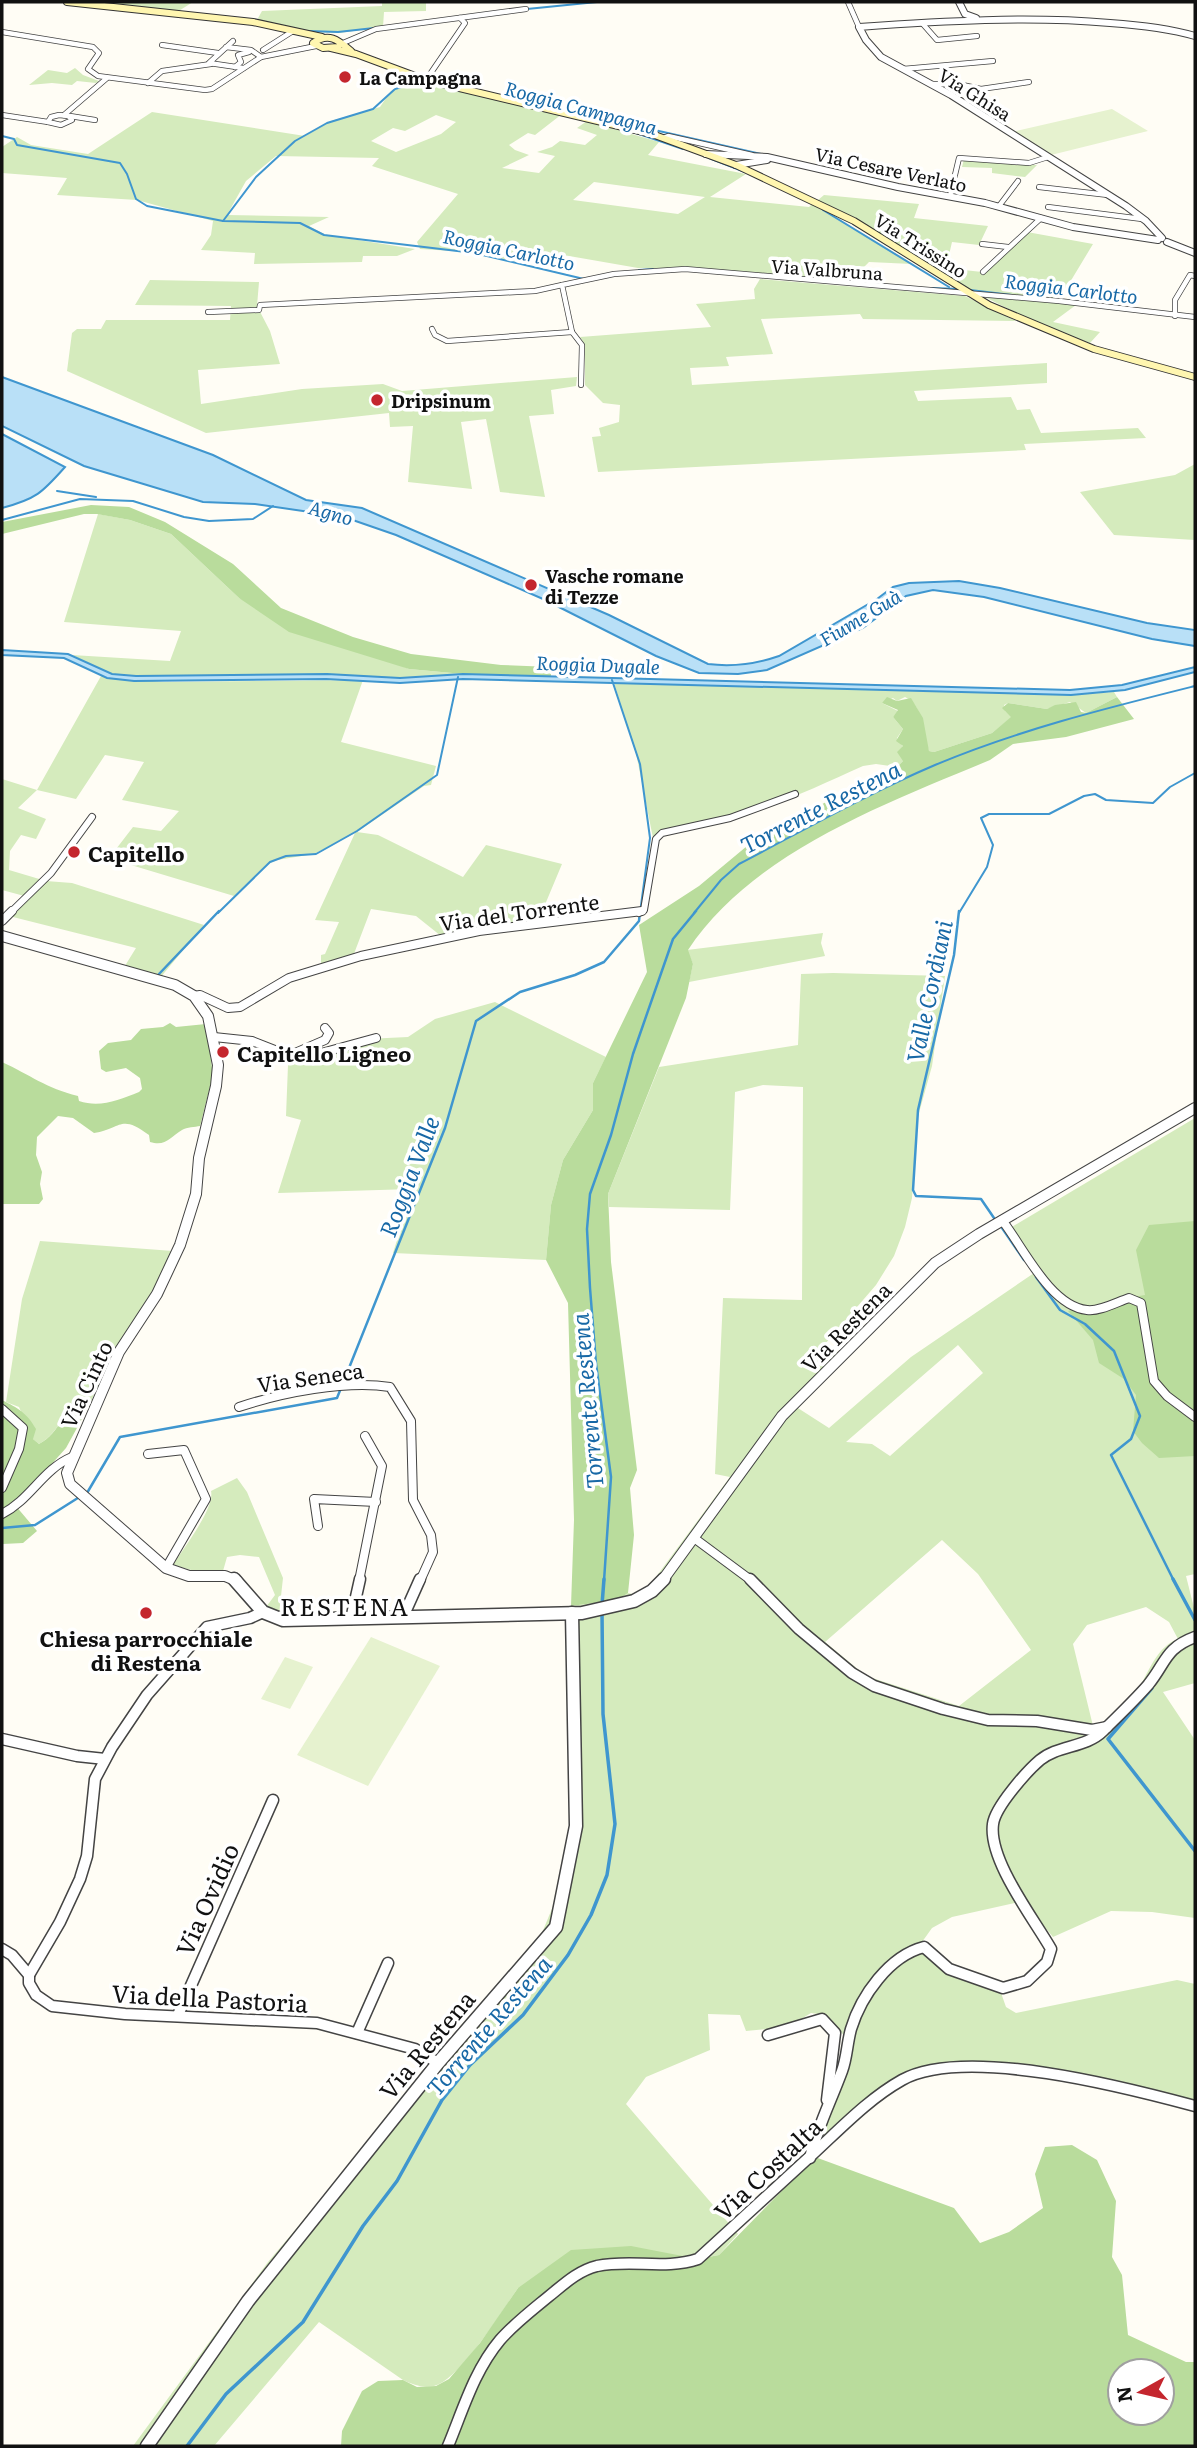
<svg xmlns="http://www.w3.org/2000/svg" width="1197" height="2448" font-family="Literata,serif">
	<rect width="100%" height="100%" fill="#fffdf5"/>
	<g fill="#d5ebbd" fill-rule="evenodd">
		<polygon points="81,2 193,2 177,12"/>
		<polygon points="382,2 426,2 426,11 384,12 383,27 339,33 307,32 257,20 262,11 382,6"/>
		<polygon points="75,68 83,75 99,81 96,83 77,81 72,85 52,83 29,85 48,70 67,73"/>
		<path d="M 419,80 L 562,114 L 535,135 L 528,133 L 509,145 L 515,150 L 529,155 L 502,168 L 539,173 L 555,156 L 537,152 L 552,147 L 560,141 L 585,145 L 597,135 L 577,128 L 587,121 L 659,142 L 648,155 L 746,174 L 710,197 L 809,207 L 812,204 L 913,264 L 869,262 L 864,267 L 849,265 L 840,283 L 684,268 L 638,268 L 529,249 L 519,262 L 469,252 L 420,249 L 417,242 L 458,194 L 372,166 L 379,158 L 276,156 L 246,181 L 227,215 L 329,217 L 309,226 L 326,235 L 415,249 L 397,256 L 363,256 L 362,262 L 254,264 L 255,253 L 201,250 L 211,235 L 213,221 L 137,200 L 57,195 L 67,178 L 2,173 L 2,147 L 17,137 L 31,145 L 88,154 L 152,112 L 305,136 L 331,121 L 380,107 L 391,91 ZM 436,115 L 456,122 L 441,134 L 396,152 L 371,141 L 393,128 L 405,131 ZM 594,182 L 705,197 L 678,214 L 573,200 Z"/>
		<polygon points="964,159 1031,165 1037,165 1025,177 992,173 992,168 962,167"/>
		<path d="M 824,195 L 919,204 L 914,218 L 988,226 L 979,245 L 952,242 L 946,268 L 982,272 L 1027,232 L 1093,244 L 1058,302 L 1076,305 L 1053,322 L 1100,332 L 1090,343 C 992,310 907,251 818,200 Z"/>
		<polygon points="760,279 965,296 1016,321 863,319 860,314 761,319 773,354 726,357 729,366 690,368 692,385 1047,363 1047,383 914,391 918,401 1011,397 1017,410 1030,409 1041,433 1138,428 1146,438 1024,444 1026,450 598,472 592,437 601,436 599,428 619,422 620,405 603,403 585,385 585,345 580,337 711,327 696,304 755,299 754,289"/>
		<polygon points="150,280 259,282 257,306 270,331 280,364 198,370 201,404 302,389 383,384 402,391 577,377 576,386 551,390 554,414 529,416 545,497 500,492 486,419 461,422 472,489 408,482 413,426 390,427 389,413 206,433 67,371 72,333 77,329 101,329 106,320 230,320 231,306 135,305"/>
		<polygon points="1195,464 1195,540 1114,535 1080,492 1175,475"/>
		<polygon points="98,514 130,520 171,534 239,598 409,669 463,674 400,678 327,674 136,676 112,674 72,655 170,661 181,631 64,622"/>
		<polygon points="101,676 163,682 363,680 341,742 436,766 431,785 424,786 357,832 378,835 463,877 486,845 562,864 544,907 517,912 519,921 441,936 416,916 371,909 352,959 321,965 321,955 325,954 339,922 315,920 355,833 314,854 277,860 266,865 234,896 101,856 113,853 133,827 161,831 179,811 122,800 144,762 105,755 76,799 37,790 18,808 46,819 36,839 21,835 10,851 9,870 46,881 72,883 204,925 160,978 123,969 136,948 9,916 28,897 2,890 2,779 37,790"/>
		<path d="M 614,683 L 1071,695 L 1114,692 L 1117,697 L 1086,713 L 1070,702 L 1047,709 L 1008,703 L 1004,705 L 1005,711 L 1012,717 L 992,733 L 934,752 L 929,751 C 922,732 925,707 905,697 L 897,701 L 893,698 L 882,703 L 898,711 L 893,717 L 903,729 L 897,738 L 903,747 L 903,761 L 897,767 L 876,764 L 863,766 C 819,786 773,807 727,821 C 702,829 677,828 653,838 L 636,753 Z"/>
		<polygon points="823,933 821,943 825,956 689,982 693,964 687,950"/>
		<path d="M 833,973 L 945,976 L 932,1066 L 917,1120 L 912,1198 L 905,1227 L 894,1256 L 876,1285 L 825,1344 L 839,1353 L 790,1403 L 829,1428 L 911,1357 L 1037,1271 L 1010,1228 L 1195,1118 L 1195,1574 L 1186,1576 L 1195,1612 L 1195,1683 L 1163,1692 L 1195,1740 L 1195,1918 L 1152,1912 L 1111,1911 L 1053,1937 L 1023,1901 L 952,1917 L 932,1928 L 917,1949 L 1000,1990 L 1006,2007 L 1016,2013 L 1177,1980 L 1195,1984 L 1195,2100 L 1176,2103 L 1006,2066 L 914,2071 L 870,2100 L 815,2157 L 847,2039 L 826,2015 L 811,2013 L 788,2027 L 746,2031 L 740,2015 L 708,2014 L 710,2050 L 646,2077 L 626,2104 L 738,2234 L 719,2255 L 518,2288 C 502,2311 460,2380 434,2386 C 422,2388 414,2385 403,2380 L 319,2322 L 214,2446 L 133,2446 L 268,2262 L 537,1945 L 570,1865 L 579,1807 L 570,1697 L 571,1606 L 617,1600 L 628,1593 L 637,1595 L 650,1585 L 730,1477 L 715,1474 L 723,1298 L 802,1300 L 803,1087 L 763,1085 L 735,1092 L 730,1210 L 609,1207 L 608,1194 L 659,1067 L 798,1045 L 801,974 ZM 958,1345 L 983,1373 L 890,1456 L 872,1444 L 846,1442 ZM 942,1540 L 978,1574 L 1031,1650 L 959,1706 L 866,1676 L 825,1642 ZM 1146,1607 L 1169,1622 L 1178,1639 C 1158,1646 1150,1669 1140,1686 C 1130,1702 1111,1721 1093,1726 L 1073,1644 L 1087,1625 Z"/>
		<polygon points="495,1002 606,1057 593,1083 593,1110 563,1160 551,1205 546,1260 393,1253 413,1189 278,1193 301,1120 286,1116 288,1065 314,1060 366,1039 408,1037 435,1019"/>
		<path d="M 40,1241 L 173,1251 L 143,1309 L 114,1349 L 89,1406 C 57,1413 62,1431 39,1444 L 33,1439 L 19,1407 L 6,1402 L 22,1299 Z"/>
		<path d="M 237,1478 L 247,1492 L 283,1578 L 279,1614 L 266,1607 L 275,1595 L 259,1557 L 240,1555 L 227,1557 L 223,1571 L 195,1571 L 173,1565 C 183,1549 215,1508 211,1491 Z"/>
	</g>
	<g fill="#b9dc9c" fill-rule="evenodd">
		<polygon points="91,505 129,507 165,522 233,564 281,608 353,637 411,654 501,665 551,667 551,677 463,674 409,669 289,632 239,598 171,534 130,520 97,514 84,514 2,534 2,522"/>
		<path d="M 887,697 L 897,701 L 911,698 L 923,718 L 929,751 L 934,752 L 992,733 L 1011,717 L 1002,708 L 1008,703 L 1047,709 L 1055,705 L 1076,702 L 1081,712 L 1086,713 L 1117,697 L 1134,719 L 1066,737 L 1013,744 L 990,760 C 885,804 753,852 688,950 L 693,964 L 686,998 L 608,1194 L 611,1262 L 637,1470 L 630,1488 L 634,1535 L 628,1593 L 617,1600 L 571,1606 L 574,1520 L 568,1303 L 546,1260 L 551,1205 L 563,1160 L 593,1110 L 593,1083 L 647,972 L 639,925 L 699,886 L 747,846 L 802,814 L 897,767 L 903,761 L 897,752 L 903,746 L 896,741 L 903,729 L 893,717 L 898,710 L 882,703 Z"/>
		<path d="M 170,1023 L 176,1027 L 206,1024 L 213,1075 L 200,1126 C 195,1127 187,1127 182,1130 C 170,1137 166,1147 150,1142 L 149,1135 C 120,1113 121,1129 94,1133 L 73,1118 L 58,1116 L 37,1137 L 36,1155 L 42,1172 L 40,1184 L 43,1199 L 39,1204 L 2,1204 L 2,1062 C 30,1075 46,1088 78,1096 L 79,1101 C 100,1108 119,1100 139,1092 L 142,1089 L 140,1078 L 126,1068 L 106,1072 L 101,1069 L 99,1051 L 108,1043 L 131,1040 L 141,1029 L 163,1027 Z"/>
		<path d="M 1195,1221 L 1195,1456 L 1159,1458 L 1142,1443 L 1133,1431 L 1136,1395 L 1124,1379 L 1099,1363 L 1093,1340 L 1068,1311 C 1091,1304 1107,1320 1126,1298 L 1145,1295 L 1136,1250 L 1149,1225 Z"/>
		<path d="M 2,1400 C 18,1408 27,1413 36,1429 L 33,1439 L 39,1444 C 63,1431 56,1413 89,1406 L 66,1448 L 15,1505 L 37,1531 L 23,1543 L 3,1544 Z"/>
		<path d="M 1072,2145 L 1097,2160 L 1116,2201 L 1112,2257 L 1122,2275 L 1128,2335 L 1186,2362 L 1195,2362 L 1195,2446 L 341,2446 L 342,2431 L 362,2391 L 378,2381 L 403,2380 L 417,2387 L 436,2386 L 449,2379 L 480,2343 L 518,2288 L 571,2250 L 631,2246 L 698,2259 L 719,2255 L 815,2157 L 954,2208 L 980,2243 L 1009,2232 L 1043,2208 L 1035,2174 L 1045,2147 ZM 1120,2371 L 1162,2371 L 1162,2413 L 1120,2413 Z"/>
	</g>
	<g fill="#e6f2cf">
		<polygon points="1112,109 1148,131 1051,155 1012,132"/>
		<polygon points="371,1637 440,1666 368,1786 297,1755"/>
		<polygon points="285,1657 313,1667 290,1709 261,1699"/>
	</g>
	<g fill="#b9e0f7" stroke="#3f96cf" stroke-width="2">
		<path d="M 2,377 L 213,455 L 306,500 L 362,508 L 609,615 L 708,664 C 732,667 756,664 779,656 L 877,599 L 893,587 L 909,583 L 959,581 L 1000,588 L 1147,623 L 1195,630 L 1195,646 L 1152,639 L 984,597 L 933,590 L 906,596 L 863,628 L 767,670 L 738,674 L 699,673 L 656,656 L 543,599 L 396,535 L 344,517 L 255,504 L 203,502 L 84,466 L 2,426 Z"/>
		<path d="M 2,434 L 65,467 C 42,493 36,499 2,508 Z"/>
		<polygon points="2,650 68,654 112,674 136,676 327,674 400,678 463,674 1070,690 1122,685 1195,667 1195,672 1125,690 1071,695 463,679 400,683 326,679 134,681 107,678 64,658 2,655"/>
	</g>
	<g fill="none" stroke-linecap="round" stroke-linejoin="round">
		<g stroke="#3f96cf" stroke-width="2">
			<polyline points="527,9 597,2"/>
			<polyline points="308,31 338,32 374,28"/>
			<polyline points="539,104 761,154"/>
			<polyline points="636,133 683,149"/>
			<polyline points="2,136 14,139 17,145 120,163 127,174 136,199 147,206 223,221 300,223 324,235 474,253 584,279"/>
			<polyline points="709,158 745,172"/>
			<polyline points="823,210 949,287"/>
			<polyline points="223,221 256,177 295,141 327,123 373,109 395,89 422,81"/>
			<polyline points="639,270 653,269"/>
			<polyline points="932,288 960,289"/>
			<polyline points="970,290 1012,295"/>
			<polyline points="57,491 96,497"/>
			<polyline points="2,520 80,499 133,501 184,517 209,521 253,519 273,506"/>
			<polyline points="612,680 640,764 650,838 640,913"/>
			<polyline points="218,913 270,862 286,856 316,854 357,831 437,775 458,677"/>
			<path d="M 694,913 L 721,880 L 739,864 C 804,830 867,794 935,765 C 1018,730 1107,708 1195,686"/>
			<polyline points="959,913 987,867 993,845 981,818 989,814 1049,814 1084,796 1095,794 1106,800 1153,803 1170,787 1195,773"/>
		</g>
		<g stroke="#3f96cf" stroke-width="2.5">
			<polyline points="959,911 954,955 918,1110 913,1190 916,1196 981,1199 994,1218"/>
			<polyline points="159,974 219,911"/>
			<polyline points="1000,1225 1024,1260"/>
			<polyline points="1036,1277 1060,1310 1085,1324 1114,1351 1140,1416 1131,1439 1111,1455 1174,1581"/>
			<polyline points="87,1493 120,1437 337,1398 445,1128 476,1021 520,992 575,975 604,962 639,921 640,911"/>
			<polyline points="2,1528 35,1525 81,1496"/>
			<polyline points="604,1581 611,1477 596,1364 590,1288 587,1229 590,1194 611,1135 633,1054 673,939 696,911"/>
		</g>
		<g stroke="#3f96cf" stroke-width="3.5">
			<polyline points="1173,1579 1195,1620"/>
			<polyline points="602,1605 604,1579"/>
			<polyline points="1152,1688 1108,1739 1195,1851"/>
			<polyline points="187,2446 226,2394 303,2322 363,2226 397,2181 442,2100 470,2065 523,2015 568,1955 591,1915 607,1875 615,1824 603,1714 602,1612"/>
		</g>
		<g stroke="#444" stroke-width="6">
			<g id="minor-far3">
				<polyline points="848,2 859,27"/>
				<polyline points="922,23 937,40 977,36"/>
				<polyline points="2,32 93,47 99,53 88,69 98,76 205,90 212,89 261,57 316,46"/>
				<polyline points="233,41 209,63 243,68"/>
				<polyline points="343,43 376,29 526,9"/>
				<polyline points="162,45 218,53"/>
				<polyline points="226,47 251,50 261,57"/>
				<polyline points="263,50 293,31"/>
				<polyline points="235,67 241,62 238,55 249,52"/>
				<polyline points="903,69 993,61"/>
				<polyline points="426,80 465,23 460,18"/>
				<polyline points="148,83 162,71 211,64"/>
				<polyline points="933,84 958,84 981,89 1029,82"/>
				<polyline points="2,115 48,122"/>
				<polygon points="59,115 68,116 72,120 61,125 48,122 51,117"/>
				<polyline points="64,115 107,78"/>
				<polyline points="70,116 95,120"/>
				<polyline points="663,138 668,136 752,155"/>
				<polyline points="1039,187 1108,195"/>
				<polyline points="950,196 959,158 1029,163 1048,157"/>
				<polyline points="999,206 1018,181"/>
				<polyline points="1048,207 1142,219"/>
				<polyline points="982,244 1008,247"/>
				<polyline points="983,272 1041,218"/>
				<polyline points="208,312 259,310 260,305 535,291 562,285"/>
				<polyline points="1175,316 1175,300 1190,275 1195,276"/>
				<polyline points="432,329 435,335 447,341 572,332"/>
				<polyline points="581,385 582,345 572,332 562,285 614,274 685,269 1059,301 1195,317"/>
			</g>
		</g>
		<g stroke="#444" stroke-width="8">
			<g id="minor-far2">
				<polyline points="10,913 51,873 92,817"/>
				<polyline points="639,913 644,910 656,839 662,833 730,818 795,794"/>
			</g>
		</g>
		<g stroke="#444" stroke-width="10">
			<g id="minor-far1">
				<polyline points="2,921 12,911"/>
				<polyline points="194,996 200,995 228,1008 240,1007 289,978 361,956 479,931 642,911"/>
				<polyline points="214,1037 252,1041 290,1056 303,1058 376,1038"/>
				<polyline points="288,1056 325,1040 329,1033 325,1028"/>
				<path d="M 1002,1220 C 1023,1247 1050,1306 1087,1310 C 1099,1312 1117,1302 1129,1298 L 1141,1303 L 1154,1381 L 1167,1396 L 1195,1417"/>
				<path d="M 239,1407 C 281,1393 346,1380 390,1387 L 411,1421 L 413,1500 L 431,1535 L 433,1552 L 420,1581"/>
				<polyline points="2,1409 23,1428 19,1449 2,1488"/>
				<polyline points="148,1454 184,1450 206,1499 166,1568"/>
				<path d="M 2,1514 C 30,1500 43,1469 72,1457"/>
				<polyline points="318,1526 314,1499 376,1502"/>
				<polyline points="694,1538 752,1581"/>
				<polyline points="359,1581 382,1466 365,1436"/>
			</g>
		</g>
		<g stroke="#444" stroke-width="13">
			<g id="minor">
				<polyline points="750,1579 799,1629 852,1673 874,1686 943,1709 988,1720 1037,1721 1092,1730 1107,1727"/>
				<polyline points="403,1617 420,1579"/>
				<polyline points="351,1619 360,1579"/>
				<polyline points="2,1739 77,1756 105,1759"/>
				<polyline points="2,1949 12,1955 29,1975 29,1983 36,1995 52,2006 125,2014 317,2023 415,2049 438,2063"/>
				<polyline points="29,1975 60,1922 80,1879 87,1856 95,1779 112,1747 147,1695 207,1627 250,1618 263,1612"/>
				<polyline points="178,2015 273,1800"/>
				<polyline points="357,2033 388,1963"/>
				<polyline points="768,2035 822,2019 835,2033 827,2100"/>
				<path d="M 810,2158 C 817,2128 831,2101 842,2071 C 847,2058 847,2043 851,2029 C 861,1996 889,1956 924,1947 L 949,1969 L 1003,1988 L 1027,1981 L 1047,1962 L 1051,1949 C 1034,1919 988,1860 993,1824 C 995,1807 1027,1771 1040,1760 C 1058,1745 1086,1748 1103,1731 C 1118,1716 1134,1701 1148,1685 C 1166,1663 1165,1648 1195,1637"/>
				<path d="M 448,2446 C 463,2410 474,2371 500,2340 C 514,2324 531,2311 548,2297 C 563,2285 577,2271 597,2266 C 631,2259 665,2270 698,2259 C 737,2223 777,2187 816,2151 C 843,2126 870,2098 902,2080 C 965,2045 1128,2088 1195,2106"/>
			</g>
		</g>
		<g stroke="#444" stroke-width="8">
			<g id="tertiary-far2">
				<polyline points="959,2 965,14 976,18"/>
				<polyline points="706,154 767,157 898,187 985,203 1073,227 1158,240"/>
				<polyline points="736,165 767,160"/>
				<path d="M 1162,238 L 1146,221 L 1126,206 L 951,95 L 881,57 L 866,40 L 859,27 C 943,21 1027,16 1110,23 C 1139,25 1167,28 1195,36"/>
				<polyline points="1167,242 1195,253"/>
			</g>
		</g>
		<g stroke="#444" stroke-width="12">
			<g id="tertiary-far1">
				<polyline points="2,936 175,985 194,996 208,1016 218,1065 216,1086 199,1158 196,1194 180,1245 157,1294 119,1352 67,1473 70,1484 166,1568 189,1576 225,1576 237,1581"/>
				<polyline points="662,1581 782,1416 935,1263 979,1234 1195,1108"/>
			</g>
		</g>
		<g stroke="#444" stroke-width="15">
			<g id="tertiary">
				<polyline points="234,1579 263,1612 283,1620 582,1613 634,1601 652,1591 664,1579"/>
				<polyline points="147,2446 248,2301 438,2063 556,1927 576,1826 572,1613"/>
			</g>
		</g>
		<g stroke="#333" stroke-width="8">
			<g id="secondary">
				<polyline points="67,2 253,22 322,37"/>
				<path d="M 338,47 L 323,48 L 313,43 C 329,32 338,40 351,51"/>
				<polyline points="331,48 356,54 426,80 652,134 736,165 854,221 989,305 1094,349 1195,377"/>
			</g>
		</g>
		<use href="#minor-far3" stroke="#fff" stroke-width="4.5"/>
		<use href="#minor-far2" stroke="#fff" stroke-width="6"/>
		<use href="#minor-far1" stroke="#fff" stroke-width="8"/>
		<use href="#minor" stroke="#fff" stroke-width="10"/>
		<use href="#tertiary-far2" stroke="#fff" stroke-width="6"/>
		<use href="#tertiary-far1" stroke="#fff" stroke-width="10"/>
		<use href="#tertiary" stroke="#fff" stroke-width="12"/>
		<use href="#secondary" stroke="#fff6b0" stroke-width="6"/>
	</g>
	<g fill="#c4262e" stroke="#fff" stroke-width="2.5">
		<circle cx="345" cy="77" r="7"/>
		<circle cx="377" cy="400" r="7"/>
		<circle cx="531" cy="585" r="7"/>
		<circle cx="74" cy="852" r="7"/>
		<circle cx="223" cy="1052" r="7"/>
		<circle cx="146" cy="1613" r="7"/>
	</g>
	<g text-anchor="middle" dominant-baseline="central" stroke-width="7" stroke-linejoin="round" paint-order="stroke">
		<g font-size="18" font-weight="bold" fill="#111" stroke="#fff" text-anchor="start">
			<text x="359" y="77">La Campagna</text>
			<text x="391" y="400">Dripsinum</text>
			<text x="545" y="575">Vasche romane<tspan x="545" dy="21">di Tezze</tspan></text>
		</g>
		<g font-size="18" fill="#111" stroke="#fff">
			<text transform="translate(975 94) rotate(32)">Via Ghisa</text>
			<text transform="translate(891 169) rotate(12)">Via Cesare Verlato</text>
			<text transform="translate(921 245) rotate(32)">Via Trissino</text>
			<text transform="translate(827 269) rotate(4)">Via Valbruna</text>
		</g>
		<g font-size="19" font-style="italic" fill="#1768a6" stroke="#fff">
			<text transform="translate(581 107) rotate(15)">Roggia Campagna</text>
			<text transform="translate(509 249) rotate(12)">Roggia Carlotto</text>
			<text transform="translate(1071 288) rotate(7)">Roggia Carlotto</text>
			<text transform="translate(331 512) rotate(16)">Agno</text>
			<text transform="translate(860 617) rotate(-31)">Fiume Guà</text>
			<text transform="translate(598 664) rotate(2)">Roggia Dugale</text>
		</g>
		<g font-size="21" font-weight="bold" fill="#111" stroke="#fff" text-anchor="start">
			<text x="88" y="852">Capitello</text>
			<text x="237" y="1052">Capitello Ligneo</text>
			<text x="146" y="1637" text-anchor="middle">Chiesa parrocchiale<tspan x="146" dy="24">di Restena</tspan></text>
		</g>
		<g font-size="21" fill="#111" stroke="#fff">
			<text transform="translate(519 911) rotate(-8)">Via del Torrente</text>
			<text transform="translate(845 1326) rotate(-45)">Via Restena</text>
			<text transform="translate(310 1376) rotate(-8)">Via Seneca</text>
			<text transform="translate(85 1384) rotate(-65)">Via Cinto</text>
		</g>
		<g font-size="23" font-style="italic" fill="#1768a6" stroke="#fff">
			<text transform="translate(820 806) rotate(-27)">Torrente Restena</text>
			<text transform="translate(928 991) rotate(-78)">Valle Cordiani</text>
			<text transform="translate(408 1176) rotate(-69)">Roggia Valle</text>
			<text transform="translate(586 1401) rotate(-95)">Torrente Restena</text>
			<text transform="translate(488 2025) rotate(-49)">Torrente Restena</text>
		</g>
		<g font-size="24" letter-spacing="2" fill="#111" stroke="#fff">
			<text x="345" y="1605">RESTENA</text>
		</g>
		<g font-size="24" fill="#111" stroke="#fff">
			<text transform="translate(206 1899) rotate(-66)">Via Ovidio</text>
			<text transform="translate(210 1997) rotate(3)">Via della Pastoria</text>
			<text transform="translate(426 2044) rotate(-50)">Via Restena</text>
			<text transform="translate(767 2168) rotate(-43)">Via Costalta</text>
		</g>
	</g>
	<rect width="1197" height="2448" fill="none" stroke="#111111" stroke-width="7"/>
	<g transform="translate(1141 2392) rotate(262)"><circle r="33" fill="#ffffff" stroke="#a0a0a0" stroke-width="2"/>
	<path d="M0-5L12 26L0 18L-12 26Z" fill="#c4262e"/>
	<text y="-10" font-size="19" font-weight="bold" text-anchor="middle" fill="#111111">N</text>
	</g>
</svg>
